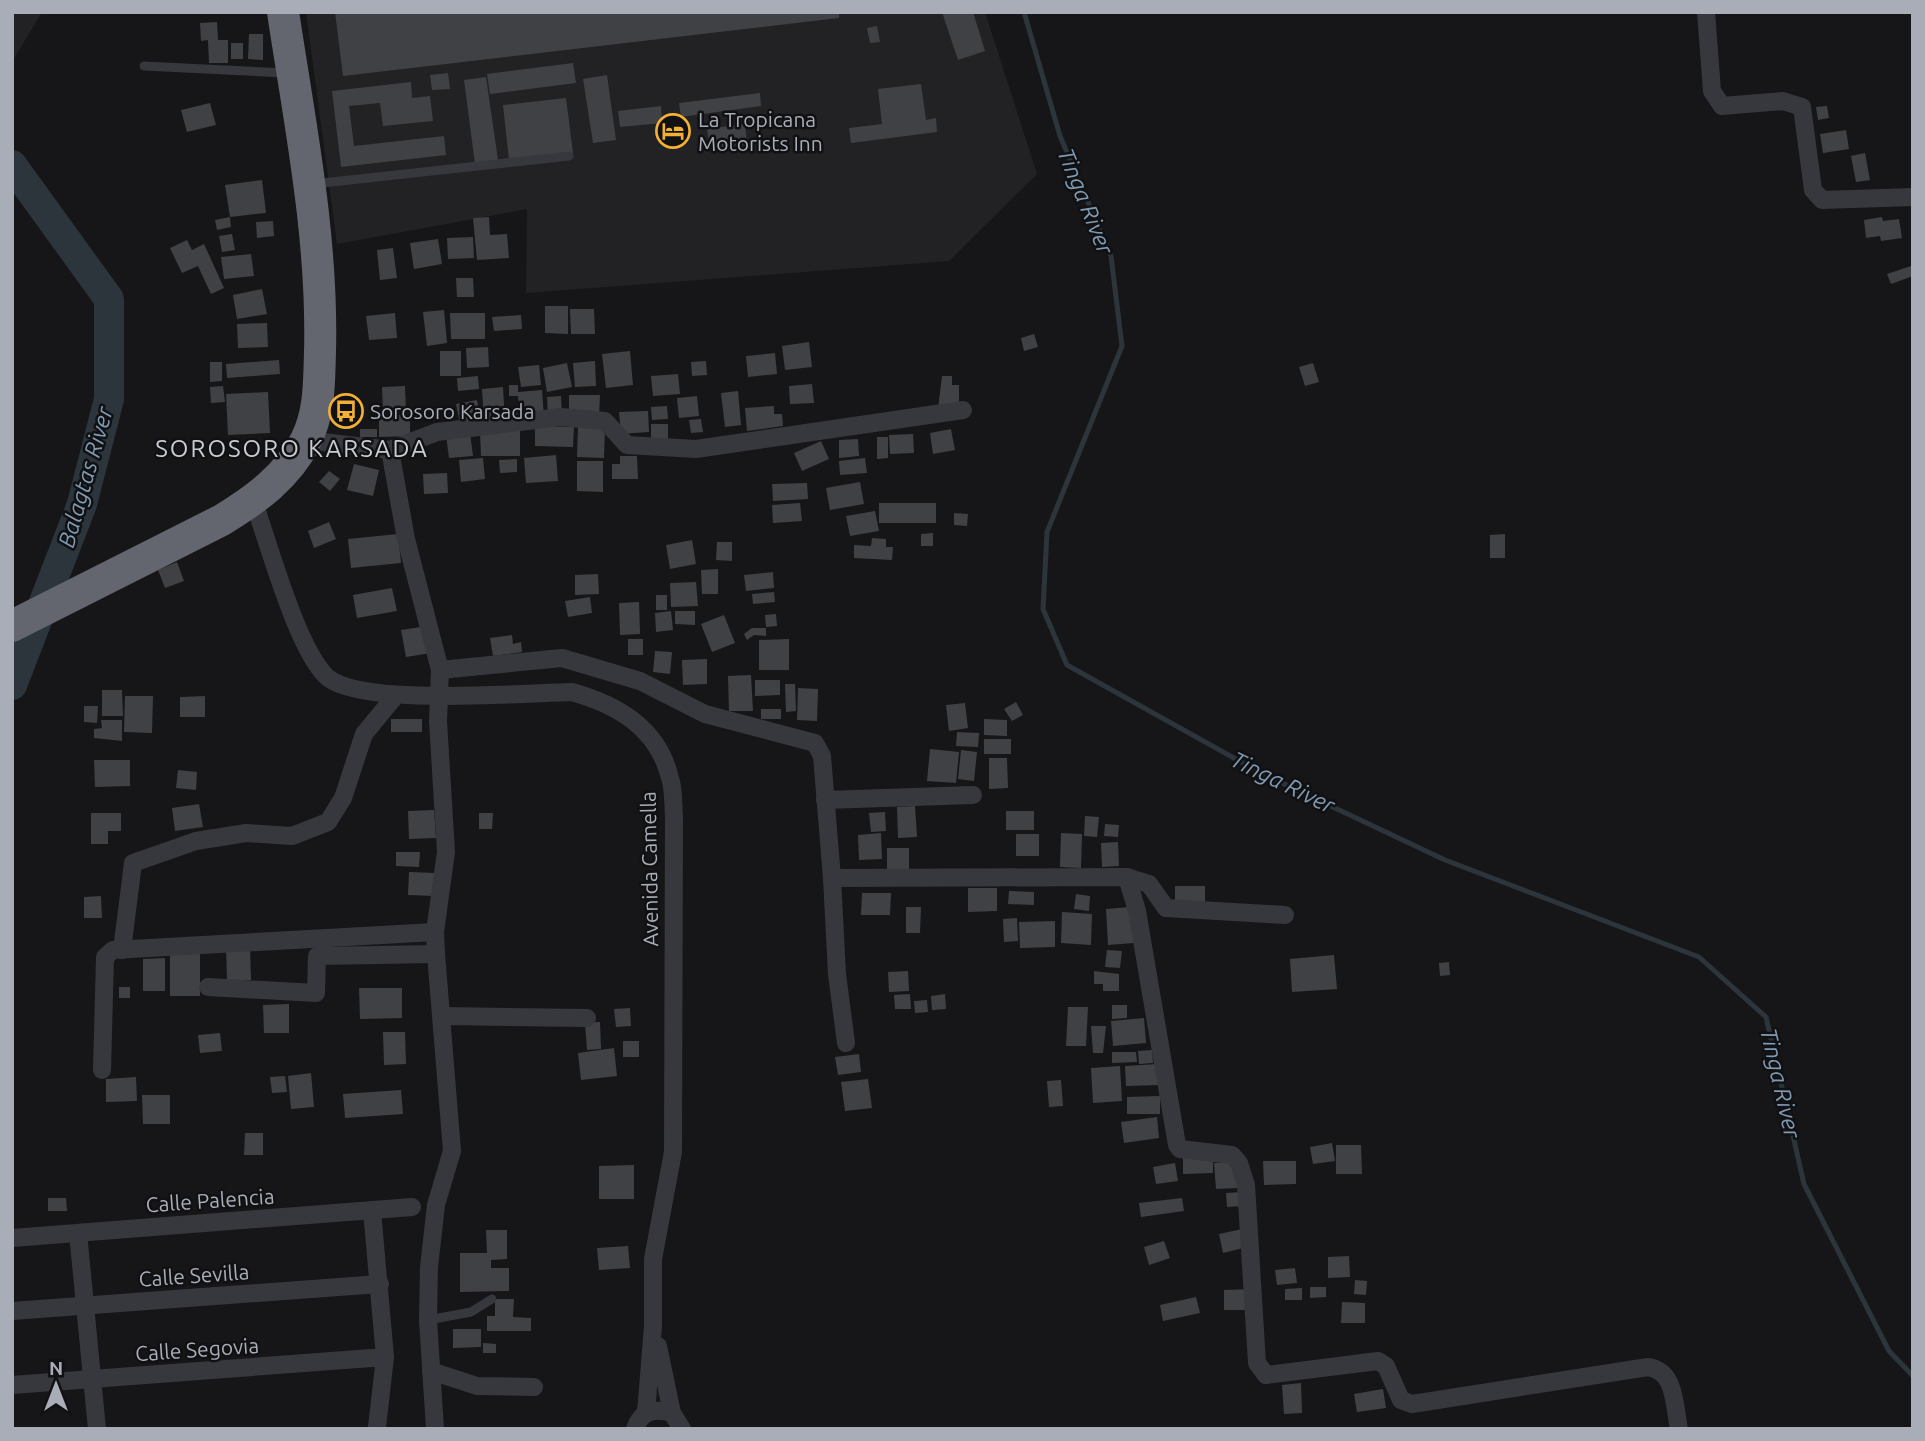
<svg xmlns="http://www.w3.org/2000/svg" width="1925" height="1441" font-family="Ubuntu,sans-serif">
	<rect width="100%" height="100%" fill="#161618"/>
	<g fill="#222225">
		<polygon points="12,12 42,12 12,62"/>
		<polygon points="306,12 985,12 1037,174 949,261 526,293 527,209 337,244"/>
	</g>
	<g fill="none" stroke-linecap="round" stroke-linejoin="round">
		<polyline stroke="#2c353c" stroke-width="5" points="1024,12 1060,136 1111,256 1122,346 1047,532 1043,609 1067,665 1259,772 1445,860 1699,957 1766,1017 1804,1184 1889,1351 1913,1376"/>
		<polyline stroke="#2c353c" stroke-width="30" points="12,165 109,299 109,399 82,504 12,685"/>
	</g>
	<g fill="#404145">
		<polygon points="335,12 839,12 839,18 343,76"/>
		<polygon points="942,12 973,12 985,51 958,60"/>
		<polygon points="217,22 218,40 228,40 228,63 209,63 208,40 201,41 200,23"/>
		<polygon points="877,26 880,42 870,43 867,28"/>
		<polygon points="249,34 263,34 263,60 248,59"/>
		<rect x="231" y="43" width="12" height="16"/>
		<polygon points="573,63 576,83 490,94 487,74"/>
		<polygon points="448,73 450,89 432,90 430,75"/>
		<polygon points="607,75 616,140 593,143 583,79"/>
		<polygon points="486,77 498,160 475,164 464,80"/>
		<polygon points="411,82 412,98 430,96 433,121 383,126 380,103 349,106 354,146 444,136 446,155 341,167 332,91"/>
		<polygon points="921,84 926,120 936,118 937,132 851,143 849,128 882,124 878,89"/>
		<polygon points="760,93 761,106 681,117 679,103"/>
		<polygon points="566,98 573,153 509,160 503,105"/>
		<polygon points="210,103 216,125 187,132 181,110"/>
		<polygon points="661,106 662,123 620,127 618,111"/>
		<polygon points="1827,106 1829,118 1818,120 1816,107"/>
		<polygon points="745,124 747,144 710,149 707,129"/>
		<polygon points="1846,130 1849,149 1823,153 1820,134"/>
		<polygon points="1865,153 1870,180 1856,182 1851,156"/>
		<polygon points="262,180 266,213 230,217 225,185"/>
		<polygon points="230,217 231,227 217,230 215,220"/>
		<polygon points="489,217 490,235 507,234 509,258 477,260 473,218"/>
		<polygon points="1882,217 1883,221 1899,219 1902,238 1881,241 1880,236 1866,238 1864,220"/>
		<polygon points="273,221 274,236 257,238 256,222"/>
		<polygon points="232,234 235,250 222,252 219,236"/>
		<polygon points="473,237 474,258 448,259 447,238"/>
		<polygon points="438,239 442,264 414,269 410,243"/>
		<polygon points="187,240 192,250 204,244 224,288 211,294 198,266 182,273 170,248"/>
		<polygon points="393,248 397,278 380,280 377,250"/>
		<polygon points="251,254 254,276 224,279 221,257"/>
		<polygon points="1911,266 1913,276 1891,284 1887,274"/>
		<polygon points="456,278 473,278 474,297 457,297"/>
		<polygon points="262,289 267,314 237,319 233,295"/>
		<polygon points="545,306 568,306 568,334 545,333"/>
		<polygon points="570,309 594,309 595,334 571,334"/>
		<polygon points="444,310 447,343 427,346 423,312"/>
		<polygon points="395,313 397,338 369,340 366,316"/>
		<polygon points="450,313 485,313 485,339 451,339"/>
		<polygon points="521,315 522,329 494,331 492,317"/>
		<polygon points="267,323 268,347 238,348 237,324"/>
		<polygon points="1034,334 1038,347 1024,351 1021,338"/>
		<polygon points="809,342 812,367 785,370 782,346"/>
		<polygon points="488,347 489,367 467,368 466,348"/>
		<rect x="440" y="351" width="21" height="25"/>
		<polygon points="630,351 633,385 606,388 602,354"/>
		<polygon points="775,353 777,374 748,377 746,356"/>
		<polygon points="279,360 280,374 227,378 226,364"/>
		<polygon points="595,361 596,386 575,387 573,363"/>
		<polygon points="706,361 707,375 692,376 691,362"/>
		<polygon points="210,362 222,362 222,381 210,382"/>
		<polygon points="567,363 572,387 547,392 543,368"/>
		<polygon points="1313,363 1319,382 1305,386 1299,367"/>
		<polygon points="539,365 541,385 521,387 518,367"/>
		<polygon points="678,374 680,394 653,396 651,376"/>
		<polygon points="478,376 479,389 458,391 457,378"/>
		<polygon points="942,376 952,376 952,385 959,385 959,409 938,409"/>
		<polygon points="812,384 814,403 790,404 789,386"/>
		<polygon points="509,385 518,385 518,392 542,390 544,417 520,418 518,396 509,396"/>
		<polygon points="223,386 225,402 211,403 210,387"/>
		<polygon points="405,386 406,411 383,412 382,387"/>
		<polygon points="503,387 505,421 484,422 482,389"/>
		<polygon points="738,391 741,425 725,427 721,393"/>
		<polygon points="268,392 270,433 228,435 226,394"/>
		<polygon points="569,395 600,395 599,416 569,415"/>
		<polygon points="561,396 562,415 548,416 547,397"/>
		<polygon points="697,396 699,416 679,418 677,398"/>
		<polygon points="477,400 481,420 460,424 456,404"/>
		<polygon points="667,406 668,419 652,420 651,407"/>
		<polygon points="774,406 774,414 782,414 783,426 747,431 745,408"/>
		<polygon points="648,411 649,432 621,434 619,412"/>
		<polygon points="379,415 410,415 410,436 379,437"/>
		<polygon points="701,419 703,432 691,433 689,420"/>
		<polygon points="651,424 668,424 668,442 651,443"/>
		<polygon points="535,426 574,427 573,447 535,446"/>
		<polygon points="578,426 605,427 604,458 577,457"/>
		<rect x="360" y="429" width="17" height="8"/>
		<polygon points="951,429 955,450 933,454 930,433"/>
		<polygon points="480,431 520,431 520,456 481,456"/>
		<polygon points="470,433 473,456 449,458 446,435"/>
		<polygon points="913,434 914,453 890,454 889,435"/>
		<polygon points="877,437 888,437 888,458 877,459"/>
		<polygon points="858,439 859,456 839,458 839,440"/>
		<polygon points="821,441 829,459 802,471 794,453"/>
		<polygon points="556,455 558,481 526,483 524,458"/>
		<polygon points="620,456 637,456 638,479 612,479 612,464 620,464"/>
		<polygon points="483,458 485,479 461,482 459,460"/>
		<polygon points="865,458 867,473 840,475 839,461"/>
		<polygon points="517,459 517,472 500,473 499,460"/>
		<polygon points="577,461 603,461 603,492 577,491"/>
		<polygon points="354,464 379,470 373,496 347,490"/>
		<polygon points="329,471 340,479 330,491 319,482"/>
		<polygon points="447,473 448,493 424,494 423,474"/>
		<polygon points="860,482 864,504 830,510 826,488"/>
		<polygon points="807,483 808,499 773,501 772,484"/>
		<polygon points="800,503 802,521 773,523 772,505"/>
		<rect x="879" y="503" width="57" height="20"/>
		<polygon points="875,511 879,531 850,536 846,516"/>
		<polygon points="954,513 968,514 967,526 954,525"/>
		<polygon points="329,522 336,539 314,548 308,531"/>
		<polygon points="933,533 933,546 921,546 921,534"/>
		<polygon points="398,534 401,563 351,568 348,539"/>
		<polygon points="1505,534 1505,558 1490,558 1490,535"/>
		<polygon points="872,538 886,539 886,547 893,547 892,560 854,558 854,545 871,546"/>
		<polygon points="692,540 696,564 670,569 666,545"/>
		<polygon points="717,542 732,542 732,561 716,560"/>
		<polygon points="177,562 184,581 165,588 158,570"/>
		<polygon points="718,569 718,594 702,594 701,570"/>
		<polygon points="773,572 774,588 746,591 744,575"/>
		<polygon points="598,574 599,594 575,595 575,575"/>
		<polygon points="696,582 698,606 671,607 670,583"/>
		<polygon points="392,588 397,611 357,618 353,595"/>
		<polygon points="774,592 775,602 753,604 752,594"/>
		<rect x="656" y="595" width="11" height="15"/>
		<polygon points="590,597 592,613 568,617 565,601"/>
		<polygon points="639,602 640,634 620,635 619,603"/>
		<polygon points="671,611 673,630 656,632 655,613"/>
		<polygon points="675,611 695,611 695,625 675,624"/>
		<polygon points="776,614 777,626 766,627 765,615"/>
		<polygon points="724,615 735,643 712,652 701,624"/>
		<polygon points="427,626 431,653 406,657 401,630"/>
		<polygon points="752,628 766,628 766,636 754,635 747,640 744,634"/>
		<polygon points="512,635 513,644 521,642 522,652 493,656 490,638"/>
		<rect x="628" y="639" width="15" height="16"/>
		<polygon points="789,639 789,670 759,670 759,640"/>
		<polygon points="655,651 672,652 670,674 653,672"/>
		<polygon points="707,659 707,684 683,685 682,660"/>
		<polygon points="751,675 753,711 729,711 728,676"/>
		<polygon points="755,680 780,680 780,695 755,696"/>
		<polygon points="785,684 795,684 796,711 786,712"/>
		<polygon points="798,688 818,689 817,721 797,720"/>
		<polygon points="102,690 122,690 123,716 102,716"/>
		<polygon points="125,696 153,696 152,733 124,732"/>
		<polygon points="205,696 205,717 180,717 180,697"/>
		<polygon points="1016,702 1023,715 1012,721 1004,709"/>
		<polygon points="965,703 968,728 949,731 946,705"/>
		<polygon points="84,706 98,706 97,723 84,722"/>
		<rect x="761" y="709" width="20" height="10"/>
		<rect x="391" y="719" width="31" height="13"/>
		<polygon points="984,719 1007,720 1007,736 984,735"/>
		<polygon points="101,720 122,720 122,741 94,738 94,729 102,728"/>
		<polygon points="957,732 979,733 978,747 956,746"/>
		<rect x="984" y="739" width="27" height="15"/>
		<polygon points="930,749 959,752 956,783 927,781"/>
		<polygon points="961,750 977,752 974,781 958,779"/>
		<polygon points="989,758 1007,758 1008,788 989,789"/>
		<polygon points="94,760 130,760 130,786 95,787"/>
		<polygon points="178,770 197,772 196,790 176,788"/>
		<polygon points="199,804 203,827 175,831 172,808"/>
		<polygon points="915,806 917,837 898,838 897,807"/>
		<polygon points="434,810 436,838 409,839 408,811"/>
		<rect x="1006" y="811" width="28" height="19"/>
		<polygon points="885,812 886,831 871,832 869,813"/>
		<polygon points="91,813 121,813 121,831 108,831 108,844 91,844"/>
		<polygon points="479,813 493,813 492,829 479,829"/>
		<polygon points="1085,816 1099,817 1097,837 1084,836"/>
		<polygon points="1105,824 1119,825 1118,837 1104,836"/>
		<polygon points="881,833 882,859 859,860 858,835"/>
		<polygon points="1061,833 1082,834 1081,868 1060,867"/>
		<rect x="1016" y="834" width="23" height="22"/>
		<polygon points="1118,842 1119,866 1102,867 1101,843"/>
		<rect x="887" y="848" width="22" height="22"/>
		<polygon points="396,852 420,852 419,867 396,866"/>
		<polygon points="409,872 436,873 435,896 408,895"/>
		<polygon points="1175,886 1205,886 1205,909 1175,908"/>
		<polygon points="968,888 997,888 997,911 968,912"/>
		<polygon points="1009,891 1034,892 1034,905 1008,904"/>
		<polygon points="862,893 891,893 890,915 861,915"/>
		<polygon points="1076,894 1090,896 1089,911 1074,909"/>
		<polygon points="101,896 102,918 84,918 84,897"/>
		<polygon points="906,907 921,907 920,933 906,933"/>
		<polygon points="1131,907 1134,943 1108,945 1106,909"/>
		<polygon points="1062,912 1092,914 1091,945 1061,943"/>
		<polygon points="1017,918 1018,941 1004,942 1003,919"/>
		<polygon points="1055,921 1055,947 1020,948 1019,922"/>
		<polygon points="226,948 250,948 251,980 227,980"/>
		<polygon points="1107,950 1122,951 1120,968 1105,967"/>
		<rect x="170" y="952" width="30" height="44"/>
		<polygon points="1334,955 1337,989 1292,992 1290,959"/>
		<polygon points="165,958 165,991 143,991 143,959"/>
		<polygon points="1449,962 1450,975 1440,976 1439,963"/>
		<polygon points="908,971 909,991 889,992 888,972"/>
		<polygon points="1094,971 1119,974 1119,991 1103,991 1103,984 1094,984"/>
		<rect x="119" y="987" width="11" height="11"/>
		<polygon points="359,988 402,988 402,1018 360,1019"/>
		<polygon points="910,994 911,1009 895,1009 894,995"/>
		<polygon points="945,994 946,1009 932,1010 931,996"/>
		<polygon points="927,1000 928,1012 915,1013 914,1001"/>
		<polygon points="289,1004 289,1033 264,1033 263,1005"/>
		<polygon points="1112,1005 1127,1005 1127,1018 1112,1019"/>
		<polygon points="1068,1007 1088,1007 1086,1046 1066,1046"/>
		<polygon points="630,1008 631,1026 616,1027 614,1009"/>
		<polygon points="1144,1018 1146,1043 1113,1046 1111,1021"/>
		<polygon points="600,1022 601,1049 587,1050 585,1023"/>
		<polygon points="1091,1026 1106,1026 1103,1053 1093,1053"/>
		<polygon points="383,1032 405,1032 406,1064 384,1065"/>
		<polygon points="220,1033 222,1051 200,1053 198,1035"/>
		<rect x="623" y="1041" width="16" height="16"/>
		<polygon points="614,1048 617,1076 581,1080 578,1053"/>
		<polygon points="1152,1050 1153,1063 1139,1064 1138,1051"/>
		<polygon points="1112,1052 1136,1052 1137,1062 1112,1063"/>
		<polygon points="859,1054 861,1072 838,1075 835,1057"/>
		<polygon points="1158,1064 1159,1085 1126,1086 1125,1066"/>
		<polygon points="1120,1066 1122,1101 1093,1103 1091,1068"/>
		<polygon points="311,1073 314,1107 291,1109 288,1076"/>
		<polygon points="285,1076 287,1092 272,1093 270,1077"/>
		<polygon points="136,1077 137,1101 106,1102 106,1079"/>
		<polygon points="868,1079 872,1108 845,1111 841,1082"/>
		<polygon points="1061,1080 1063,1106 1049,1107 1047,1081"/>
		<polygon points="401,1090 403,1114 345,1118 343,1094"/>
		<polygon points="142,1095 170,1095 170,1124 143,1124"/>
		<polygon points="1160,1096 1160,1114 1127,1114 1127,1097"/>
		<polygon points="1157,1117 1159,1138 1124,1143 1121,1122"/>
		<polygon points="245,1133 263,1133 263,1155 244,1155"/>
		<polygon points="1332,1143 1335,1161 1313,1164 1310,1147"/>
		<polygon points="1336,1145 1361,1145 1362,1174 1336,1174"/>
		<polygon points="1183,1158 1213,1158 1213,1173 1183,1174"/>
		<polygon points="1263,1161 1296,1161 1296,1184 1264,1185"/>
		<polygon points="1237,1162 1238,1188 1216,1189 1214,1163"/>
		<polygon points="1175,1163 1178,1181 1156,1184 1153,1167"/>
		<polygon points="634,1165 634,1199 599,1199 599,1166"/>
		<polygon points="1242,1192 1243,1206 1227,1207 1226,1193"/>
		<polygon points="48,1198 66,1198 67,1211 48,1211"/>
		<polygon points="1182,1198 1184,1211 1141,1217 1139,1203"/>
		<polygon points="1247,1228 1251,1246 1223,1253 1219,1234"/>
		<polygon points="486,1230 507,1230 507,1259 491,1260 491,1268 509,1268 509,1291 460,1292 460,1253 487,1253"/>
		<polygon points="1164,1241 1170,1258 1149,1265 1144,1247"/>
		<polygon points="628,1246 630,1268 599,1270 597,1248"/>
		<polygon points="1349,1256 1350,1277 1328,1278 1328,1257"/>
		<polygon points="1295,1268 1297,1283 1277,1285 1275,1270"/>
		<polygon points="1355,1280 1367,1281 1366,1295 1354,1294"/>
		<polygon points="1310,1287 1326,1287 1326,1297 1310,1298"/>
		<polygon points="1302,1288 1302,1300 1285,1300 1285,1289"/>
		<polygon points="1250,1289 1251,1310 1224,1310 1224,1290"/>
		<polygon points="1196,1297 1200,1313 1163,1321 1160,1305"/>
		<polygon points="495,1299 514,1299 513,1317 531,1318 531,1331 487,1331 487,1316 495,1316"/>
		<polygon points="1342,1302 1365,1303 1365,1323 1341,1323"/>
		<polygon points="453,1329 481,1329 481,1347 453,1348"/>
		<polygon points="483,1343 496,1344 496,1353 483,1353"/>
		<polygon points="1301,1383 1302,1413 1284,1414 1282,1385"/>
		<polygon points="1383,1389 1386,1408 1357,1412 1354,1394"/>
	</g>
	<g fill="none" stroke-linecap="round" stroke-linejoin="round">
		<g stroke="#37383d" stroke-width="9">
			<polyline points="144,66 287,73"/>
			<polyline points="313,184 569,156"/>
			<polyline points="428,1320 471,1312 492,1299"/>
		</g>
		<g stroke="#37383d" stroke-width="18">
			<polyline points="1706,12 1712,91 1722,106 1783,101 1802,107 1813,190 1822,200 1913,197"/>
			<polyline points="306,440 390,450 437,432 561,417 605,421 627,445 696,449 963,410"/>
			<polyline points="390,450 406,539 440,670 438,721 446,852 435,932 436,954 452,1151 436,1205 429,1267 428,1320 435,1429"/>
			<path d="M 253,500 C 269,544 296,646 326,676 C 357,707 523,693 572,692 C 618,705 658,728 670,778 C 674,790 673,804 674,817 L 673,1152 L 653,1259 L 653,1326 L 646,1413"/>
			<path d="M 440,670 L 562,658 L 640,681 L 705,714 L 815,743 L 822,756 L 832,878 L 1127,877 L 1137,911 L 1177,1145 L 1180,1149 L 1232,1155 L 1239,1163 L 1246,1185 L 1257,1363 L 1266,1375 L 1378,1361 L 1386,1366 L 1401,1400 L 1412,1404 L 1648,1367 C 1676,1371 1674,1405 1679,1429"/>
			<polyline points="825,800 973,795"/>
			<polyline points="1127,877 1149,884 1166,908 1285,915"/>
			<polyline points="832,878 837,974 846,1043"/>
			<polyline points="122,950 133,863 196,841 246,833 292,836 328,822 343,798 364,734 396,695"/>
			<polyline points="208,987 316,993 317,956 436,954"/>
			<polyline points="443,1016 587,1018"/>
			<polyline points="102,1070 105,957 113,950 435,932"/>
			<polyline points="372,1211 385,1357 377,1427"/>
			<polyline points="78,1233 97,1429"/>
			<polyline points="12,1238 412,1207"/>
			<polyline points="12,1311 380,1284"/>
			<polyline points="658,1346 672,1413"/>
			<polyline points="431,1371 477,1386 534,1387"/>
			<polyline points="12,1385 385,1357"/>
			<path d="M 635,1429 C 641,1411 654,1408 672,1413 L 682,1429"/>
		</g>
		<path stroke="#63666e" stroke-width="32" d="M 12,626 L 222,520 C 256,499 287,477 306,440 C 320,412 319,382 320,352 C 323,237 300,125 283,12"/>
	</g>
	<defs>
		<g id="hotel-ring" transform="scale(1.75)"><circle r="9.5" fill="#111113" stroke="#f2b134" stroke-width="1.5"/><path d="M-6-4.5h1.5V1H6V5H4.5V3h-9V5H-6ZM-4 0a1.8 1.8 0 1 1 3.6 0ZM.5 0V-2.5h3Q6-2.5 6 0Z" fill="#f2b134"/></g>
		<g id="bus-ring" transform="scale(1.75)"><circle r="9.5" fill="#111113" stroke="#f2b134" stroke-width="1.5"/><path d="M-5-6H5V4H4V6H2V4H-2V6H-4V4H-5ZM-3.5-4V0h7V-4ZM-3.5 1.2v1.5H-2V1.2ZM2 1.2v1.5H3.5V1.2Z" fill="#f2b134"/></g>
	</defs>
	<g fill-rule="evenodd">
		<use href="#hotel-ring" x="673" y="131"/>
		<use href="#bus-ring" x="346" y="411"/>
	</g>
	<g text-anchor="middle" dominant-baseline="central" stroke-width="5" stroke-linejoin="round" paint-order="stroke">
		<g font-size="21" fill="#a8adb8" stroke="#111113" text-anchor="start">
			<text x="698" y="119">La Tropicana<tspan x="698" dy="24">Motorists Inn</tspan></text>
			<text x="370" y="411">Sorosoro Karsada</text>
		</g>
		<g font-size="21" fill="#a8adb8" stroke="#111113">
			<text transform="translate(649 869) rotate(-91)">Avenida Camella</text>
			<text transform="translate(210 1200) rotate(-4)">Calle Palencia</text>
			<text transform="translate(194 1275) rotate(-4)">Calle Sevilla</text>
			<text transform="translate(197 1349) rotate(-4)">Calle Segovia</text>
		</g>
		<g font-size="23" font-style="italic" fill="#7f9bb3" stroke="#111113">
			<text transform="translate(1086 201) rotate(68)">Tinga River</text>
			<text transform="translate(85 477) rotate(-74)">Balagtas River</text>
			<text transform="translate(1283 782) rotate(26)">Tinga River</text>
			<text transform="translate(1781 1083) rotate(77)">Tinga River</text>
		</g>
		<g font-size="24" letter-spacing="2" fill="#c9ccd4" stroke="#111113">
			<text x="292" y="448">SOROSORO KARSADA</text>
		</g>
	</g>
	<rect width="1925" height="1441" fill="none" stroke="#a8adb8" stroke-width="28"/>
	<g transform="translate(56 1385)" stroke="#111113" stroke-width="5" paint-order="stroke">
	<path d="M0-5L12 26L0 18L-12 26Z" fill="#a8adb8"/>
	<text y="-10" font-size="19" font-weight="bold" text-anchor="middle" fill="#a8adb8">N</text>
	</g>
</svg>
